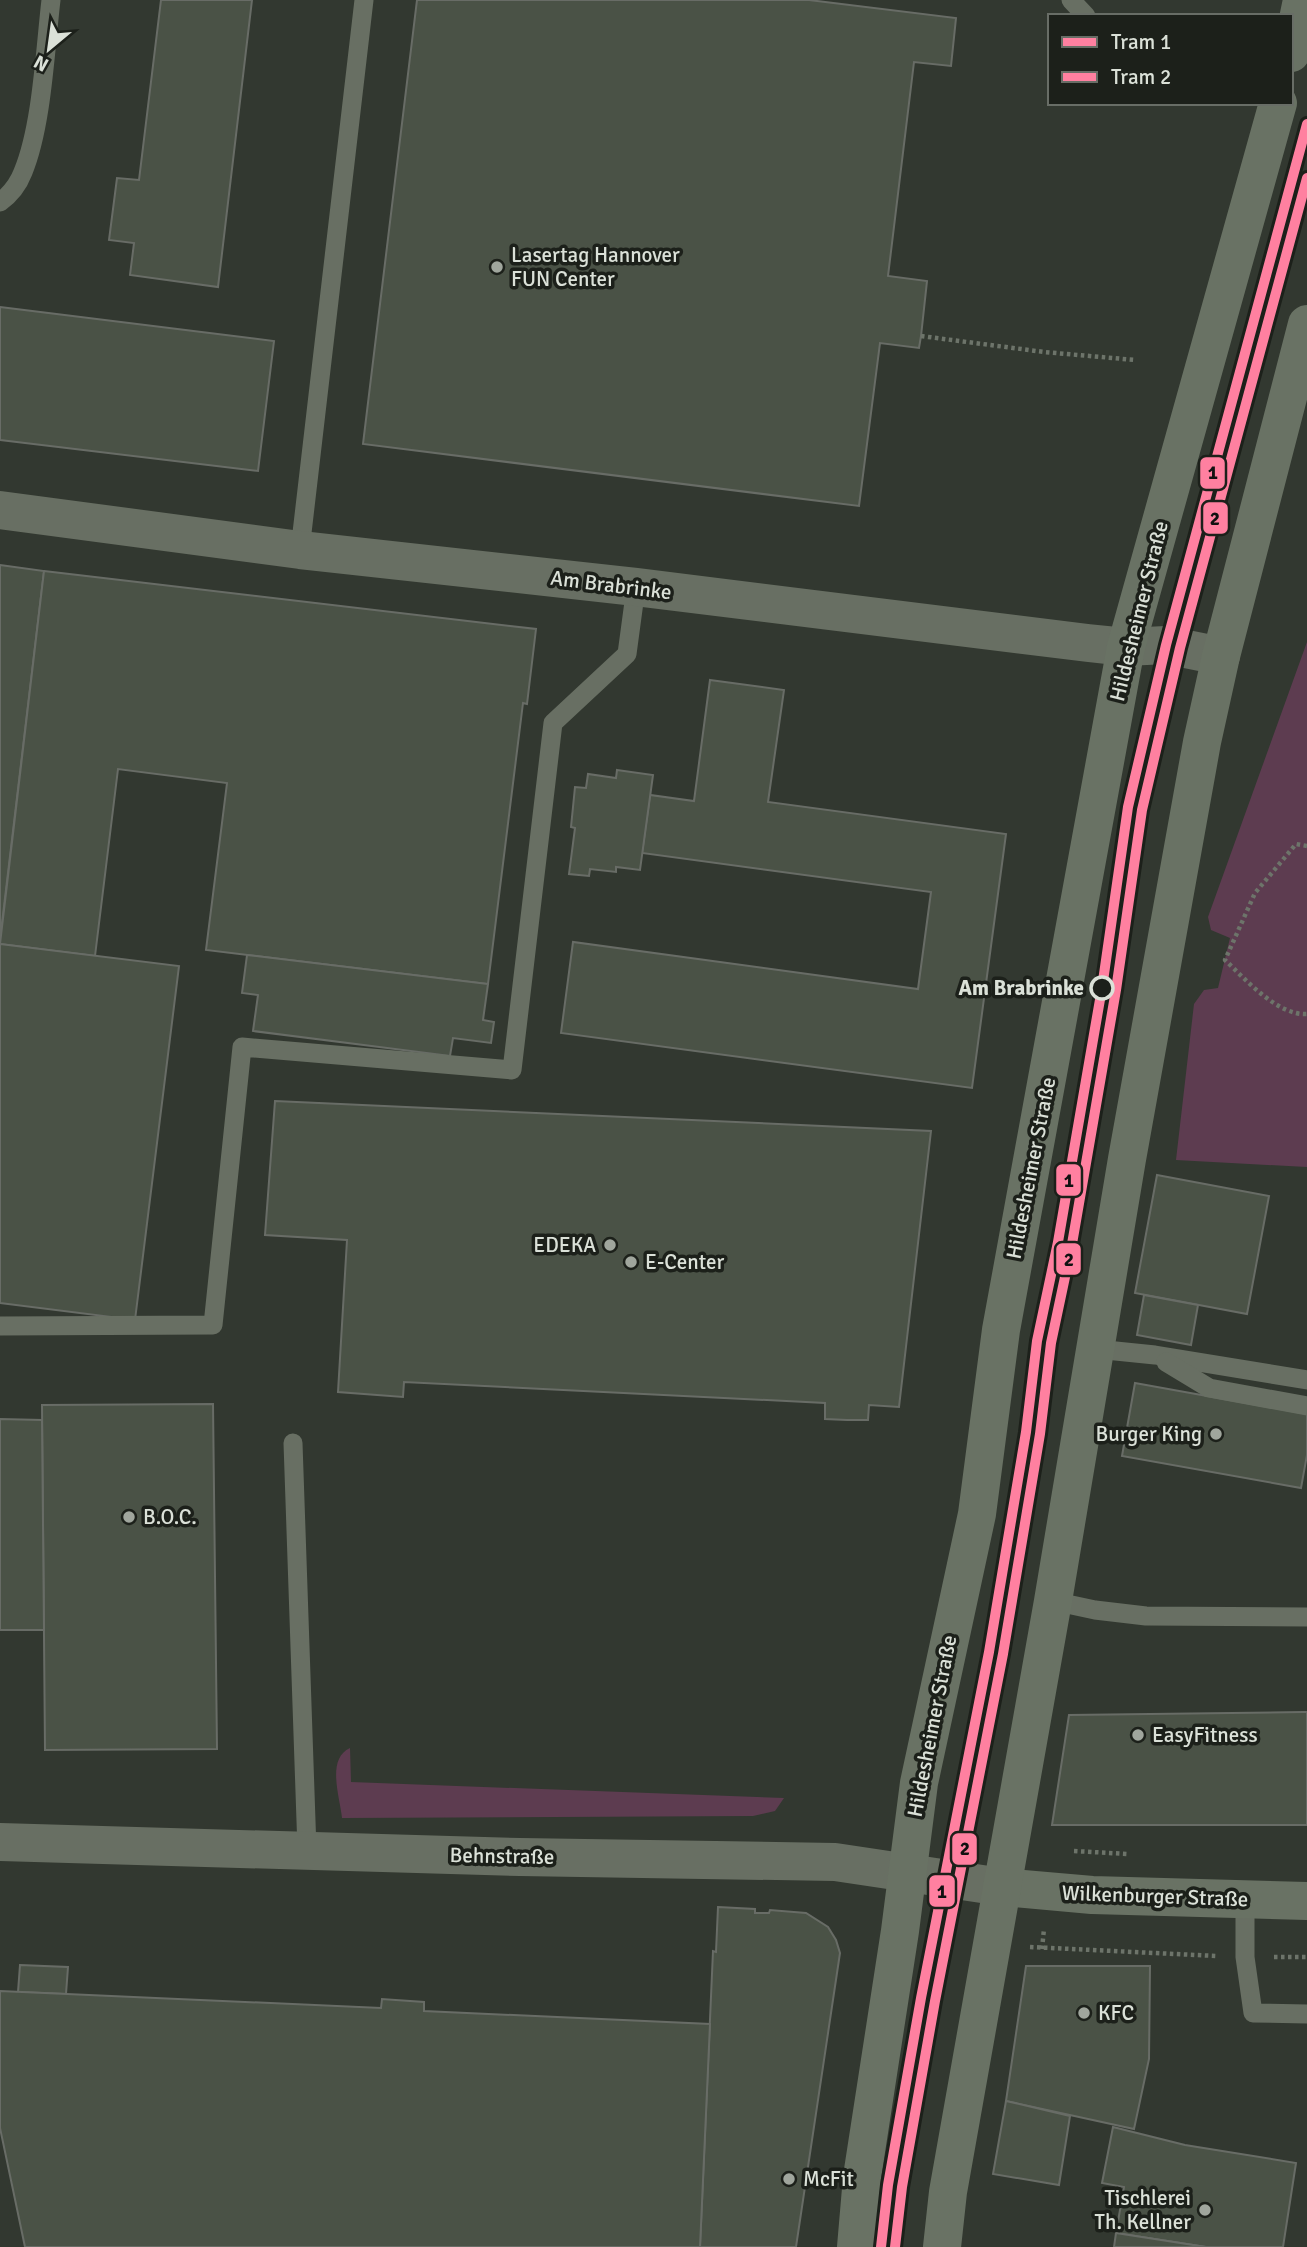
<svg xmlns="http://www.w3.org/2000/svg" width="1307" height="2247" font-family="Signika,sans-serif">
	<rect width="100%" height="100%" fill="#323830"/>
	<g fill="#5d3c50">
		<polygon points="1307,642 1307,1167 1176,1160 1194,1004 1204,990 1218,988 1230,938 1211,930 1208,917"/>
		<path d="M 350,1748 L 351,1782 L 784,1798 L 775,1811 L 753,1816 L 342,1818 C 340,1797 326,1759 350,1748 Z"/>
	</g>
	<g fill="#4a5246" stroke="#686c66" stroke-width="2">
		<polygon points="161,0 252,0 218,287 130,275 134,243 109,240 117,178 139,180"/>
		<polygon points="417,0 809,0 956,18 951,66 914,62 888,276 927,281 921,336 919,348 880,343 859,506 363,444"/>
		<polygon points="0,307 274,341 258,471 0,440"/>
		<polygon points="0,565 44,571 0,940"/>
		<polygon points="44,571 536,629 527,704 523,703 488,984 206,950 227,783 118,769 95,956 0,944"/>
		<polygon points="710,680 784,690 768,802 1006,834 972,1088 561,1033 573,942 918,989 931,892 642,853 650,795 694,801"/>
		<polygon points="617,770 653,775 640,870 616,867 616,872 590,869 589,876 569,874 575,828 571,827 575,787 586,788 588,774 616,778"/>
		<polygon points="0,944 179,966 135,1320 0,1303"/>
		<polygon points="247,955 488,984 483,1020 494,1022 491,1043 453,1038 450,1056 253,1031 258,995 242,993"/>
		<polygon points="275,1101 931,1131 899,1407 869,1405 868,1420 847,1420 825,1419 825,1403 404,1382 403,1397 338,1392 347,1240 265,1235"/>
		<polygon points="1157,1175 1269,1196 1247,1314 1135,1293"/>
		<polygon points="1144,1295 1198,1305 1191,1345 1137,1335"/>
		<polygon points="1135,1383 1307,1414 1307,1455 1301,1488 1122,1456"/>
		<polygon points="213,1404 217,1749 45,1750 42,1405"/>
		<polygon points="0,1419 42,1420 44,1630 0,1630"/>
		<polygon points="1303,1712 1307,1712 1307,1825 1052,1825 1069,1715"/>
		<polygon points="718,1907 755,1909 755,1913 769,1913 770,1910 806,1913 828,1927 836,1940 840,1953 796,2247 700,2247 713,1951 716,1952"/>
		<polygon points="20,1965 68,1967 66,1994 18,1992"/>
		<polygon points="1026,1966 1150,1966 1149,2059 1134,2129 1006,2101"/>
		<polygon points="0,1991 381,2008 382,1999 424,2002 424,2011 710,2024 700,2247 25,2247 0,2128"/>
		<polygon points="1006,2101 1070,2116 1059,2185 993,2174"/>
		<polygon points="1113,2127 1185,2145 1296,2163 1283,2247 1206,2247 1116,2233 1124,2187 1102,2183"/>
		<polygon points="1116,2233 1206,2247 1114,2247"/>
	</g>
	<g fill="none" stroke-linecap="round" stroke-linejoin="round">
		<g stroke="#6d746a" stroke-width="4.5" stroke-dasharray="3.5 3.5" stroke-linecap="butt">
			<polyline points="921,336 1044,352 1135,360"/>
			<polyline points="1148,732 1167,735"/>
			<path d="M 1307,846 L 1296,844 L 1255,893 L 1225,960 C 1245,979 1278,1016 1307,1014"/>
			<polyline points="1036,1341 1058,1345"/>
			<polyline points="956,1790 982,1795"/>
			<polyline points="1074,1851 1128,1854"/>
			<polyline points="936,1935 955,1937"/>
			<polyline points="1030,1947 1217,1956"/>
			<polyline points="1042,1949 1044,1929"/>
			<polyline points="1274,1957 1307,1957"/>
		</g>
		<g stroke="#686f63" stroke-width="19">
			<polyline points="1071,0 1086,16"/>
			<path d="M 0,202 C 11,194 18,185 23,172 C 42,126 45,51 51,0"/>
			<polyline points="300,550 364,0"/>
			<polyline points="0,1326 213,1325 242,1047 512,1070 553,723 627,654 636,587"/>
			<polyline points="1096,1349 1155,1355 1307,1380"/>
			<polyline points="1166,1362 1209,1388 1307,1406"/>
			<polyline points="293,1443 307,1850"/>
			<polyline points="1053,1601 1095,1610 1146,1616 1307,1617"/>
			<polyline points="1245,1899 1245,1957 1253,2013 1307,2014"/>
		</g>
		<g stroke="#686f63" stroke-width="38">
			<polyline points="0,510 300,550 636,587 1088,643 1126,647 1166,645 1221,656"/>
			<polyline points="0,1842 520,1857 835,1862 1002,1887"/>
		</g>
		<g stroke="#697264" stroke-width="38">
			<polyline points="1291,53 1302,0"/>
			<polyline points="1002,1887 1092,1895 1307,1901"/>
			<polyline points="856,2247 862,2177 900,1931 919,1783 977,1514 1001,1330 1126,647 1278,103"/>
			<polyline points="942,2247 948,2192 1053,1601 1127,1159 1202,742 1221,656 1307,324"/>
		</g>
		<g stroke="#1c201a" stroke-width="16">
			<polyline id="tram-1" points="881,2247 888,2185 921,1998 989,1652 1026,1432 1037,1341 1058,1242 1102,988 1128,807 1166,645 1307,124"/>
		</g>
		<g stroke="#1c201a" stroke-width="16">
			<polyline id="tram-2" points="895,2247 902,2187 935,2001 1003,1654 1040,1434 1051,1343 1072,1244 1116,990 1142,810 1180,648 1307,178"/>
		</g>
		<use href="#tram-1" stroke="#ff80a0" stroke-width="10"/>
		<use href="#tram-2" stroke="#ff80a0" stroke-width="10"/>
	</g>
	<g fill="#a0a69d" stroke="#1c201a" stroke-width="2.5">
		<circle cx="497" cy="267" r="7"/>
		<circle cx="610" cy="1245" r="7"/>
		<circle cx="631" cy="1262" r="7"/>
		<circle cx="1216" cy="1434" r="7"/>
		<circle cx="129" cy="1517" r="7"/>
		<circle cx="1138" cy="1735" r="7"/>
		<circle cx="1084" cy="2013" r="7"/>
		<circle cx="789" cy="2179" r="7"/>
		<circle cx="1205" cy="2210" r="7"/>
	</g>
	<circle fill="#1c201a" stroke="#dbe1d8" stroke-width="3.5" cx="1102" cy="988" r="11"/>
	<g text-anchor="middle" dominant-baseline="central" stroke-width="7" stroke-linejoin="round" paint-order="stroke">
		<g font-size="21" fill="#dbe1d8" stroke="#1c201a" text-anchor="start">
			<text x="511" y="255">Lasertag Hannover<tspan x="511" dy="24">FUN Center</tspan></text>
			<text x="596" y="1245" text-anchor="end">EDEKA</text>
			<text x="645" y="1262">E-Center</text>
			<text x="1202" y="1434" text-anchor="end">Burger King</text>
			<text x="143" y="1517">B.O.C.</text>
			<text x="1152" y="1735">EasyFitness</text>
			<text x="1098" y="2013">KFC</text>
			<text x="803" y="2179">McFit</text>
			<text x="1191" y="2198" text-anchor="end">Tischlerei<tspan x="1191" dy="24">Th. Kellner</tspan></text>
		</g>
		<g font-size="21" fill="#dbe1d8" stroke="#1c201a">
			<text transform="translate(611 585) rotate(7)">Am Brabrinke</text>
			<text transform="translate(1139 611) rotate(-76)">Hildesheimer Straße</text>
			<text transform="translate(1031 1168) rotate(-79)">Hildesheimer Straße</text>
			<text transform="translate(932 1726) rotate(-79)">Hildesheimer Straße</text>
			<text transform="translate(502 1856) rotate(1)">Behnstraße</text>
			<text transform="translate(1155 1896) rotate(2)">Wilkenburger Straße</text>
		</g>
		<g font-size="21" font-weight="bold" fill="#dbe1d8" stroke="#1c201a" text-anchor="end">
			<text x="1084" y="988">Am Brabrinke</text>
		</g>
	</g>
	<g stroke="#1c201a" stroke-width="2.5">
		<rect x="1199" y="456" width="27" height="34" rx="7" fill="#ff80a0"/>
		<rect x="1202" y="501" width="27" height="34" rx="7" fill="#ff80a0"/>
		<rect x="1055" y="1163" width="27" height="34" rx="7" fill="#ff80a0"/>
		<rect x="1055" y="1242" width="27" height="34" rx="7" fill="#ff80a0"/>
		<rect x="951" y="1832" width="27" height="34" rx="7" fill="#ff80a0"/>
		<rect x="928" y="1874" width="28" height="34" rx="7" fill="#ff80a0"/>
	</g>
	<g font-size="19" text-anchor="middle" font-weight="bold" fill="#111">
		<text x="1213" y="479">1</text>
		<text x="1215" y="525">2</text>
		<text x="1069" y="1187">1</text>
		<text x="1069" y="1266">2</text>
		<text x="965" y="1855">2</text>
		<text x="942" y="1898">1</text>
	</g>
	<rect x="1048" y="14" width="245" height="91" fill="#1c201a" stroke="#686d66" stroke-width="2"/>
	<rect x="1062" y="37" width="35" height="10" fill="#ff80a0" stroke="#686d66" stroke-width="2"/>
	<text x="1111" y="49" font-size="21" fill="#dbe1d8">Tram 1</text>
	<rect x="1062" y="72" width="35" height="10" fill="#ff80a0" stroke="#686d66" stroke-width="2"/>
	<text x="1111" y="84" font-size="21" fill="#dbe1d8">Tram 2</text>
	<g transform="translate(49 49) rotate(209)" stroke="#1c201a" stroke-width="5" paint-order="stroke">
	<path d="M0-5L12 26L0 18L-12 26Z" fill="#dbe1d8"/>
	<text y="-10" font-size="19" font-weight="bold" text-anchor="middle" fill="#dbe1d8">N</text>
	</g>
</svg>
